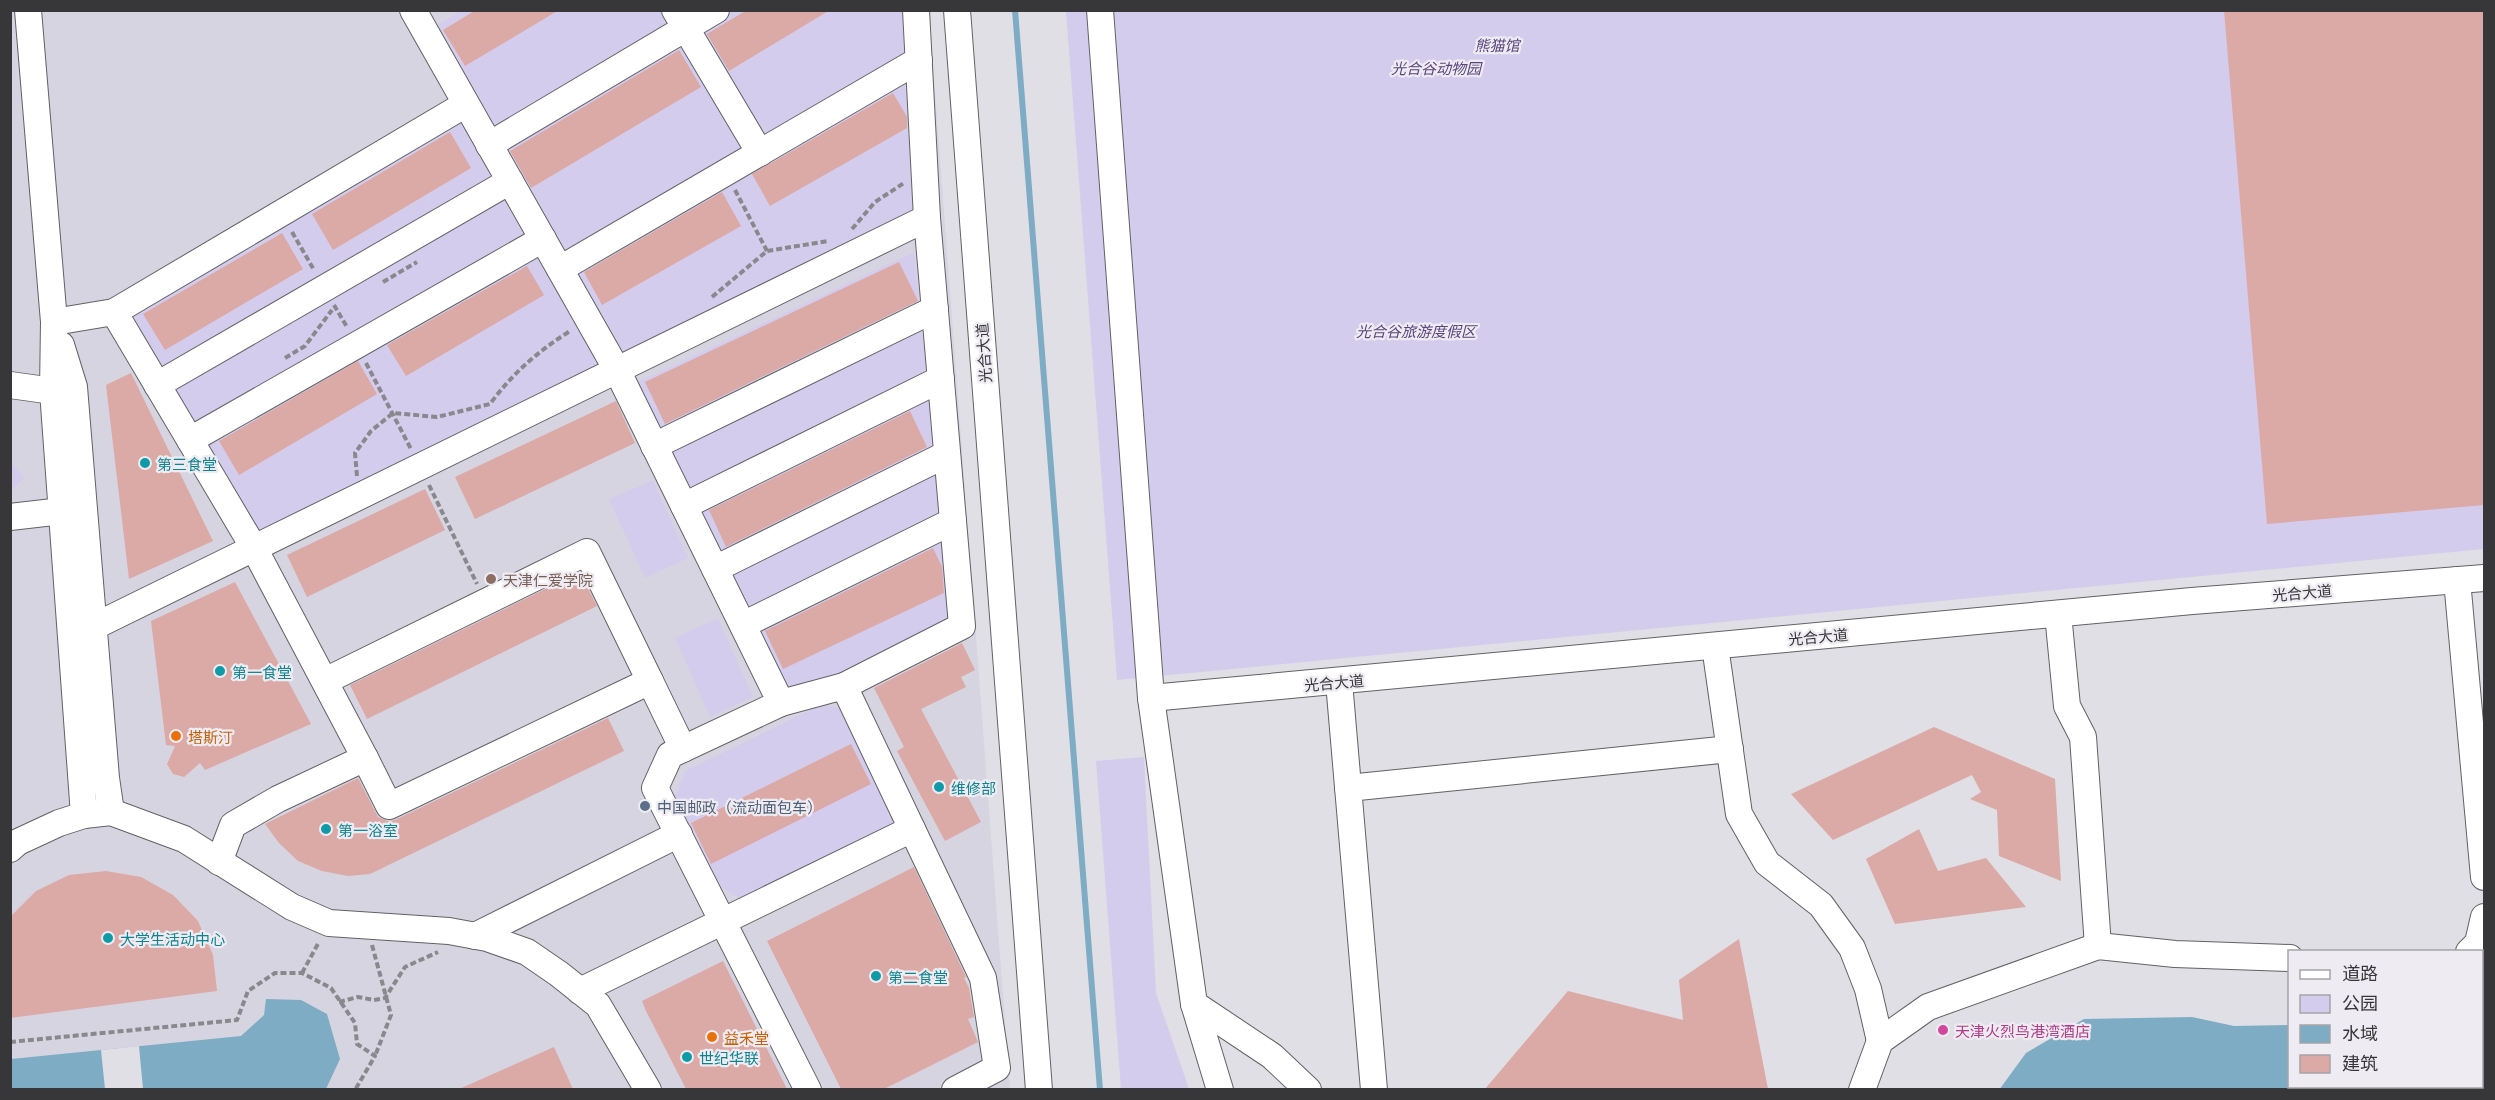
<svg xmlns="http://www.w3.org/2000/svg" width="2495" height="1100" font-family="Georgia,'Noto Sans SC',serif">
	<rect width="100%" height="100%" fill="#e0dfe5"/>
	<polygon fill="#d7d4e1" points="10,11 929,11 1010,1089 11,1089"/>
	<g fill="#d4ccec">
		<polygon points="461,11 905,11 918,209 257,533 130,312 483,105 436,26"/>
		<polygon points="1066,11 2484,11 2484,549 1117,680"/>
		<polygon points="914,252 953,623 841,681 785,689 634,384"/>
		<polygon points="10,461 25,478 11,490 10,490"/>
		<polygon points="653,480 688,558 645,578 609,499"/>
		<polygon points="718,618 753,697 710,717 675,638"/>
		<polygon points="823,704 840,708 899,823 743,901 720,886 674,801 685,771"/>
		<polygon points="1144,757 1156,993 1189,1089 1121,1089 1096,761"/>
	</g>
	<g fill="#7eacc4">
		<polygon points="266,999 301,1000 327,1014 340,1059 326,1089 11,1090 11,1059 241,1036 264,1015"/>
		<polygon points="2192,1017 2234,1026 2289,1025 2290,1086 2478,1086 2484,1090 1999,1090 2026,1053 2084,1019"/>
	</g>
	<polygon fill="#e0dfe5" points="139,1046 143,1089 105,1089 101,1050"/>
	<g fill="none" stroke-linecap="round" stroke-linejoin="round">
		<polyline stroke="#7eacc4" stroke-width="6" points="1015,10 1100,1090"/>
	</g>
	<g fill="#dba9a6">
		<polygon points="476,10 559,10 465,66 443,30"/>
		<polygon points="747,10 830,10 729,71 707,34"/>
		<polygon points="2224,10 2484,10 2484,505 2267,524"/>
		<polygon points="679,50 701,87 531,188 510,151"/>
		<polygon points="893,93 907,117 907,128 770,206 752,174"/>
		<polygon points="450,132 471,168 333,250 312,214"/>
		<polygon points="722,192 741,226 602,305 584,272"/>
		<polygon points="282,233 303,269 165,350 143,314"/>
		<polygon points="899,262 918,301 665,424 645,382"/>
		<polygon points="527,266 544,295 406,376 387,345"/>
		<polygon points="358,361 377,394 239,475 219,441"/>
		<polygon points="131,373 213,541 129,579 106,385"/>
		<polygon points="616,401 635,443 475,519 455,477"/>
		<polygon points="910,411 927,447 726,547 709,510"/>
		<polygon points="425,489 445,530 307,597 287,555"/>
		<polygon points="933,548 942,567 944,593 783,669 765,631"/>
		<polygon points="580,572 597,606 367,719 350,685"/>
		<polygon points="235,582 311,724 205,770 200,763 184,777 173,774 167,764 175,746 166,745 151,621"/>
		<polygon points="962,643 975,670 961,677 966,687 921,709 981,822 945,841 897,751 904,747 874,688"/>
		<polygon points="608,718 624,751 370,874 348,876 322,871 298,861 279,843 265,824 358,778 378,817 387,821 395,820"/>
		<polygon points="1934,727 2055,779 2061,881 1999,856 1997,810 1970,799 1981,792 1972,775 1833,840 1791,794"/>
		<polygon points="851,744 871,784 711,864 691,823"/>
		<polygon points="1919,829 1938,871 1986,858 2026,907 1895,924 1866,859"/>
		<polygon points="914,867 966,977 964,978 969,988 974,1017 968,1019 978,1042 884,1089 841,1089 767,941"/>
		<polygon points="106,871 141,877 173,895 198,921 213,955 217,991 10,1018 10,917 36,891 69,875"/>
		<polygon points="1739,939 1768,1089 1485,1089 1568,991 1683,1020 1679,980"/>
		<polygon points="723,961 787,1089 686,1089 646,1011 642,1001"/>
		<polygon points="554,1047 573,1089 459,1089"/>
	</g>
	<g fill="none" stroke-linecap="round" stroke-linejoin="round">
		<g stroke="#626166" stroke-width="28">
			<g id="minor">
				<polyline points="28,10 54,322 53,391 84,815"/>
				<polyline points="413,10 617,370 781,703 670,755 655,788 808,1090"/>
				<polyline points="675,10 760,153"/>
				<polyline points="957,10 1039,1090"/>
				<polyline points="1100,10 1151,698 1194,1004 1220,1090"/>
				<polyline points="489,145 716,10"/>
				<polyline points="560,269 919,60"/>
				<polyline points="114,312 254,548 365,758 278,799 233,825 219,862"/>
				<polyline points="54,322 114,312 466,104"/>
				<polyline points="61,345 74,387 106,778 111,812"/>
				<polyline points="10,385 53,391"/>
				<polyline points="157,385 510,181"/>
				<polyline points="190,440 543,239"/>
				<polyline points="654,446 935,309"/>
				<polyline points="684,506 941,379"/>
				<polyline points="10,517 62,511"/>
				<polyline points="715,569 947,454"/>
				<polyline points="2457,580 2484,877"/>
				<polyline points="2058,614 2067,706 2083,737 2098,946"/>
				<polyline points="743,625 953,521"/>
				<polyline points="93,627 927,218"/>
				<polyline points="1715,646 1739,814 1767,863 1821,905 1852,948 1868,989 1880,1041"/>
				<polyline points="325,681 587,552 650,681"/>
				<polyline points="1339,682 1374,1090"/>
				<polyline points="844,686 962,626 927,218 916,10"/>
				<polyline points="1151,698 2192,601 2484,578"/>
				<polyline points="365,758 389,806 650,681 683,749"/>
				<polyline points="1348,788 1730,749"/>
				<polyline points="912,829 983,978 997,1068 955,1090"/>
				<polyline points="10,849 18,842 59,823 84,815 111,812 184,839 292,907 329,923 449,931 487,938 527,952 559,974 598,1005 648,1090"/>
				<polyline points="475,936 679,834"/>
				<polyline points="2469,952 2478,943 2484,917"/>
				<polyline points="580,991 912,829 844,686 781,703"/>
				<polyline points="1194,1004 1272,1056 1308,1090"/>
				<polyline points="1862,1090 1880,1041 1928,1007 2098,946 2175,954 2290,958"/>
				<polyline points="2475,1090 2475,1086"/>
			</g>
		</g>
		<g stroke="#89888c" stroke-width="4" stroke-dasharray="6 3" stroke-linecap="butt">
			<polyline points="735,190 767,251"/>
			<polyline points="852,229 875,202 904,183"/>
			<polyline points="292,232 314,270"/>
			<polyline points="383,282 417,262"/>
			<polyline points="712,297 767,251 828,241"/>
			<polyline points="334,305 347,327"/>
			<polyline points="285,358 305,346 332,310"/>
			<polyline points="366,363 411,449"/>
			<path d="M 357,476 L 355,453 L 371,431 L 393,413 L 437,417 L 490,404 C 512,374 538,351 570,331"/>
			<polyline points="429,485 477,584"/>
			<polyline points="372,945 391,1015 375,1056"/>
			<polyline points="302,973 319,942"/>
			<polyline points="339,1002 358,997 374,1000 385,998 405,967 438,952"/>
			<polyline points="10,1042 237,1020 248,991 275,973 302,973 331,988 355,1023 357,1044 375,1056 355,1090"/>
		</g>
		<use href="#minor" stroke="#fff" stroke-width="26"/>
	</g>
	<g fill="#0f9aa8" stroke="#eeecf2" stroke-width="2">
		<circle cx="145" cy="463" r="6"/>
		<circle cx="220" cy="671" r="6"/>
		<circle cx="939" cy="787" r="6"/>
		<circle cx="326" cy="829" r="6"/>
		<circle cx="108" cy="938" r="6"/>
		<circle cx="876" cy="976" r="6"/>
		<circle cx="687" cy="1057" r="6"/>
	</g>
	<circle fill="#8d6e63" stroke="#eeecf2" stroke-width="2" cx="491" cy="579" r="6"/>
	<g fill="#e8710a" stroke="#eeecf2" stroke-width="2">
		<circle cx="176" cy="736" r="6"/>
		<circle cx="712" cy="1037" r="6"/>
	</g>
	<circle fill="#5c6f8a" stroke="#eeecf2" stroke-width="2" cx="645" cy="806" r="6"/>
	<circle fill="#d1479c" stroke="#eeecf2" stroke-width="2" cx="1943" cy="1030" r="6"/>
	<g text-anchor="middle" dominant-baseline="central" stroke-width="4.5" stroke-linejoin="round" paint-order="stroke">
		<g font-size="15" font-style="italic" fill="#57457c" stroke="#eeecf2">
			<text x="1497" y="44">熊猫馆</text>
			<text x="1436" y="67">光合谷动物园</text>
			<text x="1416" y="330">光合谷旅游度假区</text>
		</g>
		<g font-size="15" fill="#373739" stroke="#eeecf2">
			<text transform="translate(983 353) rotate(-94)">光合大道</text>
			<text transform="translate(2302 592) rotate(-5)">光合大道</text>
			<text transform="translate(1818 636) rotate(-5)">光合大道</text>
			<text transform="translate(1334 682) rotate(-5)">光合大道</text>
		</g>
		<g font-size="15" fill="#0d838f" stroke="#eeecf2" text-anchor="start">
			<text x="157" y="463">第三食堂</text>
			<text x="232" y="671">第一食堂</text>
			<text x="951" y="787">维修部</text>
			<text x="338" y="829">第一浴室</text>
			<text x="120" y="938">大学生活动中心</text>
			<text x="888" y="976">第二食堂</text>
			<text x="699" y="1057">世纪华联</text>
		</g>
		<g font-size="15" fill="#785e54" stroke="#eeecf2" text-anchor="start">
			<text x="503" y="579">天津仁爱学院</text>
		</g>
		<g font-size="15" fill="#c56008" stroke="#eeecf2" text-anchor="start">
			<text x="188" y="736">塔斯汀</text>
			<text x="724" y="1037">益禾堂</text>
		</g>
		<g font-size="15" fill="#4e5e75" stroke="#eeecf2" text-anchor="start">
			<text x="657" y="806">中国邮政（流动面包车）</text>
		</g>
		<g font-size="15" fill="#b23c85" stroke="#eeecf2" text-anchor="start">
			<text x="1955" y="1030">天津火烈鸟港湾酒店</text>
		</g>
	</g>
	<rect width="2495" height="1100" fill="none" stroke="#373739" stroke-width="24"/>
	<rect x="2288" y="950" width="195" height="138" fill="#eeecf2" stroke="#a5a4a8" stroke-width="1.5"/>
	<rect x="2300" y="970" width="30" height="9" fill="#ffffff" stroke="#a5a4a8" stroke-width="1.5"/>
	<text x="2342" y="980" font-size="18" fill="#373739">道路</text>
	<rect x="2300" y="995" width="30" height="18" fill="#d4ccec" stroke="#a5a4a8" stroke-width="1.5"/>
	<text x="2342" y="1010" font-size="18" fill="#373739">公园</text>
	<rect x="2300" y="1025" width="30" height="18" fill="#7eacc4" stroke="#a5a4a8" stroke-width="1.5"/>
	<text x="2342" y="1040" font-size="18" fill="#373739">水域</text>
	<rect x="2300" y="1055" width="30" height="18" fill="#dba9a6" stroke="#a5a4a8" stroke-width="1.5"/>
	<text x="2342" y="1070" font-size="18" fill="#373739">建筑</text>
</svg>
